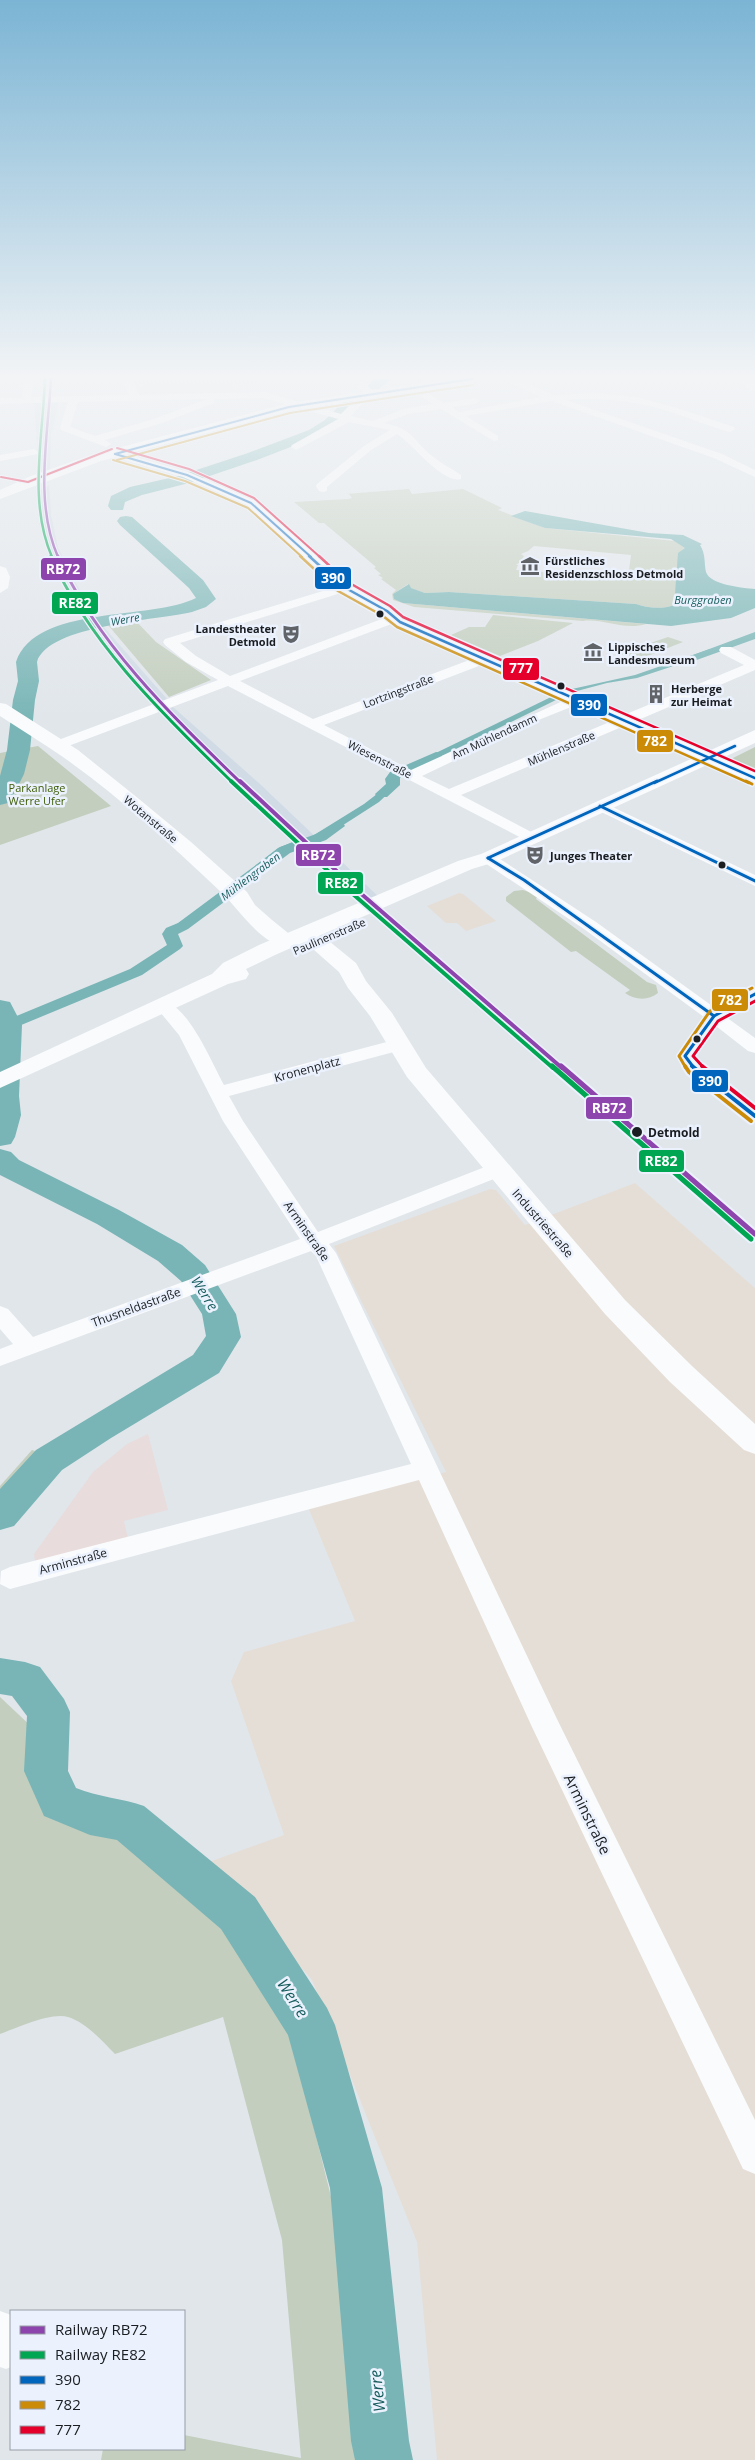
<svg xmlns="http://www.w3.org/2000/svg" width="755" height="2460" font-family="'Open Sans',sans-serif">
	<rect width="100%" height="100%" fill="#e1e6eb"/>
	<g fill="#e5ded7">
		<polygon points="459,893 463,894 496,921 466,931 457,923 446,923 427,906"/>
		<polygon points="635,1183 755,1288 755,2460 437,2460 417,2242 312,1980 209,1862 284,1835 231,1681 244,1652 355,1621 308,1507 446,1472 334,1246 490,1189 496,1190 525,1225"/>
	</g>
	<g fill="#d1dbe6">
		<polygon points="59,401 51,434 50,470 39,474 34,402"/>
		<polygon points="49,485 51,515 58,548 79,589 102,625 167,699 157,703 89,628 67,591 39,523 44,523 42,516 38,516 39,490"/>
		<polygon points="173,707 260,784 380,898 362,906 304,854 241,793 164,711"/>
	</g>
	<g fill="#e8dcdc">
		<polygon points="132,379 262,379 231,393 139,395"/>
		<polygon points="148,1434 168,1510 124,1521 129,1543 36,1567 34,1554 93,1472 127,1444"/>
	</g>
	<g fill="#c3cebe" fill-rule="evenodd">
		<path d="M 409,489 L 412,494 L 463,489 L 502,508 L 498,510 L 545,528 L 675,541 L 685,547 L 675,593 L 681,601 C 670,610 649,609 636,604 L 449,592 L 425,593 L 410,588 L 408,584 L 393,594 L 403,603 L 646,624 C 625,631 602,618 583,621 L 414,607 L 393,600 L 392,594 L 396,590 L 381,579 L 383,578 L 378,575 L 381,574 L 374,568 L 376,567 L 324,523 L 319,523 L 294,502 L 348,499 L 352,498 L 349,494 L 345,494 ZM 534,546 L 631,555 L 628,578 L 516,570 L 518,565 L 516,565 L 521,561 L 524,556 L 521,554 L 528,551 Z"/>
		<polygon points="493,615 573,623 538,641 500,656 451,635 469,627 485,627"/>
		<polygon points="135,620 156,642 211,680 169,697 108,625"/>
		<polygon points="668,637 683,642 640,659 618,654"/>
		<polygon points="38,746 111,806 0,845 0,753"/>
		<polygon points="755,747 755,771 734,760 733,758"/>
		<path d="M 523,890 L 538,895 L 536,899 L 647,982 L 656,985 L 658,993 C 648,1001 635,1000 625,993 L 630,990 L 576,951 L 571,952 L 506,901 L 506,897 L 514,891 Z"/>
		<polygon points="32,1450 41,1453 0,1504 0,1486"/>
		<path d="M 0,1697 L 34,1729 L 39,1778 L 59,1813 L 85,1824 L 123,1828 L 233,1927 L 290,2031 L 334,2209 L 357,2460 L 101,2460 L 103,2449 L 184,2449 L 184,2435 L 301,2458 L 282,2240 L 223,2017 L 115,2054 C 102,2041 87,2023 68,2017 C 51,2012 17,2028 0,2034 Z"/>
	</g>
	<g fill="#79b5b6">
		<path d="M 525,511 L 649,533 L 683,535 L 702,544 L 700,545 C 706,554 704,564 706,572 C 710,585 743,588 755,589 L 755,608 L 731,618 L 671,626 L 403,603 L 394,599 L 393,594 L 409,584 L 411,588 L 425,593 L 449,592 L 636,604 C 649,609 670,610 681,601 L 675,593 L 678,553 L 685,548 L 671,539 L 545,528 L 511,516 Z"/>
		<polygon points="710,649 716,652 637,678 607,683 577,691 572,689 635,675"/>
		<polygon points="551,697 556,700 417,768 411,765"/>
		<polygon points="392,774 399,777 398,784 379,802 323,838 319,840 314,835 364,804 386,787 387,778"/>
		<path d="M 295,841 L 300,846 C 279,855 263,871 243,881 L 240,878 L 278,848 Z"/>
		<polygon points="212,899 217,904 175,932 167,930 203,908"/>
	</g>
	<g fill="none" stroke-linecap="round" stroke-linejoin="round">
		<g fill="#79b5b6" fill-rule="evenodd">
			<polygon points="755,632 755,639 691,662 685,658"/>
			<polygon points="436,752 441,753 442,756 441,759 400,778 400,785 387,797 377,797 375,794 386,784 385,779 390,772"/>
			<polygon points="338,822 343,823 345,826 326,840 290,853 188,929 178,934 183,946 180,949 142,975 14,1028 8,1030 0,1025 2,1022 130,969 167,945 162,934 166,928 178,923 280,847 316,834"/>
		</g>
		<g fill="#79b5b6" fill-rule="evenodd">
			<polygon points="375,379 391,379 379,389 369,389 367,386"/>
			<polygon points="351,398 358,402 356,405 335,426 319,436 257,460 189,483 142,495 125,502 123,510 111,510 108,506 111,496 130,487 178,476 245,454 309,430 325,420 346,399"/>
			<path d="M 126,516 L 132,517 L 203,580 L 216,599 L 206,607 L 192,612 C 158,620 48,625 37,662 L 39,681 L 35,700 L 30,750 L 24,774 L 12,798 L 8,803 L 0,805 L 0,776 L 7,750 L 13,700 L 18,681 L 16,662 C 36,604 151,621 196,598 L 189,588 L 120,525 L 117,521 L 120,517 Z"/>
			<polygon points="0,1000 10,1002 22,1025 19,1096 21,1115 15,1137 11,1144 0,1146"/>
			<polygon points="0,1149 11,1152 19,1160 119,1210 182,1245 205,1265 236,1314 241,1337 219,1373 111,1438 62,1470 14,1526 0,1530 0,1489 36,1450 193,1355 206,1336 202,1314 181,1281 158,1261 97,1224 0,1175"/>
			<path d="M 0,1658 L 25,1662 L 40,1667 L 64,1699 L 70,1712 L 68,1771 L 76,1788 C 98,1797 121,1798 144,1806 L 255,1897 L 327,2008 L 335,2025 L 382,2188 L 409,2441 L 413,2460 L 355,2460 L 351,2441 L 330,2188 L 288,2035 L 221,1929 L 117,1840 L 90,1835 L 44,1816 L 24,1771 L 27,1716 L 12,1696 L 0,1694 Z"/>
		</g>
		<g fill="#fafbfc" fill-rule="evenodd">
			<path d="M 24,379 L 34,379 L 31,397 L 129,395 L 121,379 L 131,379 L 139,395 L 265,392 L 341,414 C 349,406 357,395 369,397 L 369,401 L 361,405 L 351,416 L 373,421 L 403,409 L 433,404 L 411,390 L 411,386 L 414,385 L 444,403 L 475,398 L 480,401 L 475,404 L 452,407 L 459,412 L 541,397 L 502,379 L 515,379 L 554,395 L 597,393 L 636,397 L 677,408 L 734,427 L 735,429 L 730,432 C 710,427 691,418 671,412 C 636,401 602,397 566,400 L 722,454 L 755,470 L 755,477 L 714,458 L 552,401 L 466,416 L 498,436 L 498,440 L 494,441 L 441,409 L 408,414 L 384,423 C 413,429 411,438 431,455 C 440,463 451,468 461,475 L 461,479 C 442,484 411,442 397,434 L 371,450 L 327,487 L 327,491 L 323,492 L 319,491 L 316,486 L 317,484 L 364,446 L 390,430 L 349,422 L 296,450 L 291,447 L 292,445 L 338,419 L 264,398 L 214,399 L 214,403 L 162,423 L 105,440 L 111,444 L 106,447 L 61,430 L 60,428 L 68,402 L 0,404 L 0,398 L 22,398 ZM 207,399 L 154,419 L 95,436 L 70,427 L 78,402 Z"/>
			<polygon points="362,379 372,379 368,386 376,394 374,396 368,396 358,387"/>
			<polygon points="34,449 39,452 38,454 0,461 0,455"/>
			<path d="M 115,451 L 191,473 L 255,501 L 346,583 L 391,608 L 405,619 L 624,715 L 744,665 L 721,653 L 719,650 L 721,647 L 731,647 L 755,660 L 755,670 L 636,721 L 714,755 L 716,758 L 714,761 L 704,761 L 624,726 L 461,795 L 537,835 L 539,838 L 531,843 L 228,686 L 63,748 L 53,748 L 51,745 L 53,742 L 218,680 L 186,662 L 165,645 L 163,642 L 165,639 L 336,587 L 247,505 L 183,477 L 111,456 L 111,452 ZM 344,592 L 387,617 L 230,676 L 196,656 L 180,643 ZM 394,623 L 472,659 L 313,719 L 240,681 ZM 484,664 L 565,700 L 411,770 L 324,725 ZM 576,705 L 612,721 L 449,789 L 422,776 L 541,719 Z"/>
			<polygon points="600,801 755,875 755,886 595,809 592,806 595,803"/>
			<polygon points="488,853 494,855 596,922 715,1008 755,989 755,1001 726,1017 755,1038 755,1053 748,1051 716,1026 695,1056 700,1063 755,1106 755,1122 748,1120 686,1071 676,1056 704,1017 584,929 482,861 480,858"/>
			<path d="M 164,1001 C 189,1007 212,1063 224,1085 L 398,1039 L 405,1041 L 407,1045 L 405,1049 L 229,1096 L 243,1121 L 318,1232 L 490,1165 L 497,1164 L 504,1165 L 507,1170 L 504,1175 L 329,1244 L 336,1253 L 557,1719 L 755,2120 L 755,2174 L 743,2169 L 532,1727 L 419,1480 L 10,1589 L 0,1584 L 1,1571 L 10,1567 L 411,1464 L 316,1256 L 311,1251 L 0,1366 L 0,1349 L 13,1344 L 0,1329 L 0,1306 L 8,1309 L 33,1337 L 300,1239 L 223,1121 L 179,1035 L 155,1006 L 158,1002 Z"/>
			<polygon points="0,2311 11,2315 11,2367 6,2369 0,2367"/>
		</g>
		<g fill="#fafbfc" fill-rule="evenodd">
			<polygon points="449,379 478,379 472,383 290,411 101,461 0,499 0,490 31,476 91,455 289,403"/>
			<polygon points="0,566 6,568 10,577 8,588 0,593"/>
			<path d="M 0,703 L 6,704 L 78,750 L 139,799 L 191,842 L 247,892 L 255,905 L 272,920 L 298,941 L 295,946 C 266,953 240,910 222,893 C 172,846 120,797 63,757 C 43,743 21,730 0,716 Z"/>
			<polygon points="709,752 755,771 755,784 702,762 700,758 702,754"/>
			<polygon points="316,935 324,937 356,963 366,981 392,1013 426,1068 625,1300 692,1366 755,1424 755,1454 744,1450 670,1382 605,1314 407,1077 370,1016 348,988 339,972 305,942 308,937"/>
		</g>
		<g fill="#fafbfc" fill-rule="evenodd">
			<polygon points="734,379 748,379 755,383 755,392"/>
			<polygon points="755,730 755,743 495,862 472,869 275,955 246,969 249,974 246,979 228,984 0,1088 0,1072 212,974 223,963 259,945 458,861 481,854"/>
		</g>
		<g stroke="#ebf2fd" stroke-width="4">
			<g id="bus-1-far3">
				<polyline points="115,454 187,475 251,503 311,557"/>
				<polyline points="115,454 289,407 472,379"/>
			</g>
		</g>
		<g stroke="#ebf2fd" stroke-width="5">
			<g id="bus-1-far2">
				<polyline points="309,556 342,586 387,611 400,622 755,778"/>
				<polyline points="654,783 735,746"/>
			</g>
		</g>
		<g stroke="#ebf2fd" stroke-width="6">
			<g id="bus-1-far1">
				<polyline points="600,806 755,881"/>
				<polyline points="488,858 657,781"/>
				<polyline points="488,858 524,880 714,1016"/>
				<polyline points="694,1068 685,1056 714,1016 755,994"/>
			</g>
		</g>
		<g stroke="#ebf2fd" stroke-width="8">
			<polyline id="bus-1" points="692,1066 755,1116"/>
		</g>
		<g stroke="#ebf2fd" stroke-width="4">
			<g id="bus-2-far3">
				<polyline points="113,460 185,481 248,508 302,557"/>
				<polyline points="117,460 290,413 473,385"/>
			</g>
		</g>
		<g stroke="#ebf2fd" stroke-width="5">
			<polyline id="bus-2-far2" points="300,556 338,591 383,616 397,627 749,783"/>
		</g>
		<g stroke="#ebf2fd" stroke-width="6">
			<g id="bus-2-far1">
				<polyline points="746,781 752,784"/>
				<polyline points="686,1068 679,1056 710,1011 752,988"/>
			</g>
		</g>
		<g stroke="#ebf2fd" stroke-width="8">
			<polyline id="bus-2" points="685,1066 689,1072 751,1121"/>
		</g>
		<g stroke="#ebf2fd" stroke-width="4">
			<g id="bus-3-far3">
				<polyline points="117,448 189,469 254,498 320,557"/>
				<polyline points="1,477 28,482 112,449"/>
			</g>
		</g>
		<g stroke="#ebf2fd" stroke-width="5">
			<polyline id="bus-3-far2" points="319,556 346,581 390,606 403,617 755,771"/>
		</g>
		<g stroke="#ebf2fd" stroke-width="6">
			<polyline id="bus-3-far1" points="704,1068 693,1056 718,1021 755,1001"/>
		</g>
		<g stroke="#ebf2fd" stroke-width="8">
			<polyline id="bus-3" points="702,1066 755,1108"/>
		</g>
		<use href="#bus-1-far3" stroke="#0065bd" stroke-width="2"/>
		<use href="#bus-1-far2" stroke="#0065bd" stroke-width="2.5"/>
		<use href="#bus-1-far1" stroke="#0065bd" stroke-width="3"/>
		<use href="#bus-1" stroke="#0065bd" stroke-width="4"/>
		<use href="#bus-2-far3" stroke="#cb8b07" stroke-width="2"/>
		<use href="#bus-2-far2" stroke="#cb8b07" stroke-width="2.5"/>
		<use href="#bus-2-far1" stroke="#cb8b07" stroke-width="3"/>
		<use href="#bus-2" stroke="#cb8b07" stroke-width="4"/>
		<use href="#bus-3-far3" stroke="#e4002b" stroke-width="2"/>
		<use href="#bus-3-far2" stroke="#e4002b" stroke-width="2.5"/>
		<use href="#bus-3-far1" stroke="#e4002b" stroke-width="3"/>
		<use href="#bus-3" stroke="#e4002b" stroke-width="4"/>
		<g stroke="#ebf2fd" stroke-width="4.5">
			<path id="rail-1-far3" d="M 51,379 C 48,437 34,502 58,557"/>
		</g>
		<g stroke="#ebf2fd" stroke-width="5.5">
			<path id="rail-1-far2" d="M 58,556 C 96,643 173,717 241,783"/>
		</g>
		<g stroke="#ebf2fd" stroke-width="7">
			<polyline id="rail-1-far1" points="240,781 358,891 562,1068"/>
		</g>
		<g stroke="#ebf2fd" stroke-width="9">
			<polyline id="rail-1" points="561,1066 755,1234"/>
		</g>
		<g stroke="#ebf2fd" stroke-width="4.5">
			<path id="rail-2-far3" d="M 45,379 C 43,437 28,502 52,557"/>
		</g>
		<g stroke="#ebf2fd" stroke-width="5.5">
			<path id="rail-2-far2" d="M 51,556 C 88,643 166,717 233,783"/>
		</g>
		<g stroke="#ebf2fd" stroke-width="7">
			<polyline id="rail-2-far1" points="231,781 354,895 553,1068"/>
		</g>
		<g stroke="#ebf2fd" stroke-width="9">
			<polyline id="rail-2" points="552,1066 751,1239"/>
		</g>
		<use href="#rail-1-far3" stroke="#8e44ad" stroke-width="2.5"/>
		<use href="#rail-1-far2" stroke="#8e44ad" stroke-width="3"/>
		<use href="#rail-1-far1" stroke="#8e44ad" stroke-width="4"/>
		<use href="#rail-1" stroke="#8e44ad" stroke-width="5"/>
		<use href="#rail-2-far3" stroke="#00a651" stroke-width="2.5"/>
		<use href="#rail-2-far2" stroke="#00a651" stroke-width="3"/>
		<use href="#rail-2-far1" stroke="#00a651" stroke-width="4"/>
		<use href="#rail-2" stroke="#00a651" stroke-width="5"/>
	</g>
	<linearGradient id="sky" x2="0" y2="1"><stop stop-color="#7bb4d4"/><stop offset="0.52" stop-color="#f2f4f6"/><stop offset="1" stop-color="#f2f4f6" stop-opacity="0"/></linearGradient>
	<rect width="755" height="723" fill="url(#sky)"/>
	<defs>
		<g id="museum-bare" transform="scale(1.5)"><path d="M0-6L6-3V-2H-6V-3ZM-5-1h2V3h-2ZM-1-1h2V3h-2ZM3-1h2V3H3ZM-6 4H6V6H-6Z" fill="#606368" stroke="#ebf2fd" stroke-width="2.5" paint-order="stroke"/></g>
		<g id="theatre-bare" transform="scale(1.5)"><path d="M-5-5.5Q0-4 5-5.5V0Q5 5 0 6Q-5 5-5 0ZM-3.3-2.5H-1v1.5H-3.3ZM1-2.5H3.3v1.5H1ZM-2.8 1Q0 5.5 2.8 1Z" fill="#606368" stroke="#ebf2fd" stroke-width="2.5" paint-order="stroke"/></g>
		<g id="building-bare" transform="scale(1.5)"><path d="M-4-6H4V6H1V3H-1V6H-4ZM-2.5-4.3h1.7v1.8h-1.7ZM.8-4.3h1.7v1.8H.8ZM-2.5-1h1.7V.8h-1.7ZM.8-1h1.7V.8H.8Z" fill="#606368" stroke="#ebf2fd" stroke-width="2.5" paint-order="stroke"/></g>
	</defs>
	<g fill-rule="evenodd">
		<use href="#museum-bare" x="530" y="566"/>
		<use href="#theatre-bare" x="291" y="634"/>
		<use href="#museum-bare" x="593" y="652"/>
		<use href="#building-bare" x="656" y="694"/>
		<use href="#theatre-bare" x="535" y="855"/>
	</g>
	<g fill="#1a1d21" stroke="#ebf2fd" stroke-width="2">
		<circle cx="380" cy="614" r="4.5"/>
		<circle cx="561" cy="686" r="4.5"/>
		<circle cx="722" cy="865" r="4.5"/>
		<circle cx="697" cy="1039" r="4.5"/>
		<circle cx="637" cy="1132" r="6"/>
	</g>
	<g text-anchor="middle" dominant-baseline="central" stroke-width="5" stroke-linejoin="round" paint-order="stroke">
		<g font-size="11" font-weight="bold" fill="#1a1d21" stroke="#ebf2fd" text-anchor="start">
			<text x="545" y="560">Fürstliches<tspan x="545" dy="13">Residenzschloss Detmold</tspan></text>
			<text x="276" y="628" text-anchor="end">Landestheater<tspan x="276" dy="13">Detmold</tspan></text>
			<text x="608" y="646">Lippisches<tspan x="608" dy="13">Landesmuseum</tspan></text>
			<text x="671" y="688">Herberge<tspan x="671" dy="13">zur Heimat</tspan></text>
			<text x="550" y="855">Junges Theater</text>
		</g>
		<g font-size="11" font-style="italic" fill="#165c5d" stroke="#ebf2fd">
			<text x="703" y="599">Burggraben</text>
			<text transform="translate(125 619) rotate(-10)">Werre</text>
			<text transform="translate(250 876) rotate(-37)">Mühlengraben</text>
		</g>
		<g font-size="11" fill="#1a1d21" stroke="#ebf2fd">
			<text transform="translate(398 691) rotate(-21)">Lortzingstraße</text>
			<text transform="translate(494 736) rotate(-25)">Am Mühlendamm</text>
			<text transform="translate(561 748) rotate(-23)">Mühlenstraße</text>
			<text transform="translate(380 759) rotate(27)">Wiesenstraße</text>
			<text transform="translate(151 819) rotate(40)">Wotanstraße</text>
			<text transform="translate(329 936) rotate(-23)">Paulinenstraße</text>
		</g>
		<g font-size="11" fill="#405e09" stroke="#ebf2fd">
			<text x="37" y="787">Parkanlage<tspan x="37" dy="13">Werre Ufer</tspan></text>
		</g>
		<g font-size="12" fill="#1a1d21" stroke="#ebf2fd">
			<text transform="translate(307 1069) rotate(-15)">Kronenplatz</text>
			<text transform="translate(543 1223) rotate(49)">Industriestraße</text>
			<text transform="translate(307 1231) rotate(55)">Arminstraße</text>
			<text transform="translate(136 1307) rotate(-20)">Thusneldastraße</text>
			<text transform="translate(73 1561) rotate(-15)">Arminstraße</text>
		</g>
		<g font-size="12" font-weight="bold" fill="#1a1d21" stroke="#ebf2fd" text-anchor="start">
			<text x="648" y="1132">Detmold</text>
		</g>
		<g font-size="14" font-style="italic" fill="#165c5d" stroke="#ebf2fd">
			<text transform="translate(205 1293) rotate(58)">Werre</text>
		</g>
		<g font-size="15" fill="#1a1d21" stroke="#ebf2fd">
			<text transform="translate(588 1814) rotate(64)">Arminstraße</text>
		</g>
		<g font-size="16" font-style="italic" fill="#165c5d" stroke="#ebf2fd">
			<text transform="translate(293 1998) rotate(57)">Werre</text>
			<text transform="translate(377 2391) rotate(-96)">Werre</text>
		</g>
	</g>
	<g stroke="#ebf2fd" stroke-width="2">
		<rect x="40" y="557" width="47" height="24" rx="5" fill="#8e44ad"/>
		<rect x="314" y="566" width="38" height="24" rx="5" fill="#0065bd"/>
		<rect x="51" y="591" width="48" height="24" rx="5" fill="#00a651"/>
		<rect x="502" y="657" width="38" height="24" rx="5" fill="#e4002b"/>
		<rect x="570" y="693" width="38" height="24" rx="5" fill="#0065bd"/>
		<rect x="636" y="729" width="38" height="24" rx="5" fill="#cb8b07"/>
		<rect x="295" y="843" width="47" height="24" rx="5" fill="#8e44ad"/>
		<rect x="317" y="871" width="47" height="24" rx="5" fill="#00a651"/>
		<rect x="711" y="988" width="38" height="24" rx="5" fill="#cb8b07"/>
		<rect x="691" y="1069" width="38" height="24" rx="5" fill="#0065bd"/>
		<rect x="585" y="1096" width="48" height="24" rx="5" fill="#8e44ad"/>
		<rect x="638" y="1149" width="47" height="24" rx="5" fill="#00a651"/>
	</g>
	<g font-size="14" text-anchor="middle" font-weight="bold" fill="#fff">
		<text x="63" y="574">RB72</text>
		<text x="333" y="583">390</text>
		<text x="75" y="608">RE82</text>
		<text x="521" y="673">777</text>
		<text x="589" y="710">390</text>
		<text x="655" y="746">782</text>
		<text x="318" y="860">RB72</text>
		<text x="341" y="888">RE82</text>
		<text x="730" y="1005">782</text>
		<text x="710" y="1086">390</text>
		<text x="609" y="1113">RB72</text>
		<text x="661" y="1166">RE82</text>
	</g>
	<rect x="10" y="2310" width="175" height="140" fill="#ebf2fd" stroke="#979da5"/>
	<rect x="20" y="2326" width="25" height="8" fill="#8e44ad" stroke="#979da5"/>
	<text x="55" y="2335" font-size="15" fill="#1a1d21">Railway RB72</text>
	<rect x="20" y="2351" width="25" height="8" fill="#00a651" stroke="#979da5"/>
	<text x="55" y="2360" font-size="15" fill="#1a1d21">Railway RE82</text>
	<rect x="20" y="2376" width="25" height="8" fill="#0065bd" stroke="#979da5"/>
	<text x="55" y="2385" font-size="15" fill="#1a1d21">390</text>
	<rect x="20" y="2401" width="25" height="8" fill="#cb8b07" stroke="#979da5"/>
	<text x="55" y="2410" font-size="15" fill="#1a1d21">782</text>
	<rect x="20" y="2426" width="25" height="8" fill="#e4002b" stroke="#979da5"/>
	<text x="55" y="2435" font-size="15" fill="#1a1d21">777</text>
</svg>
